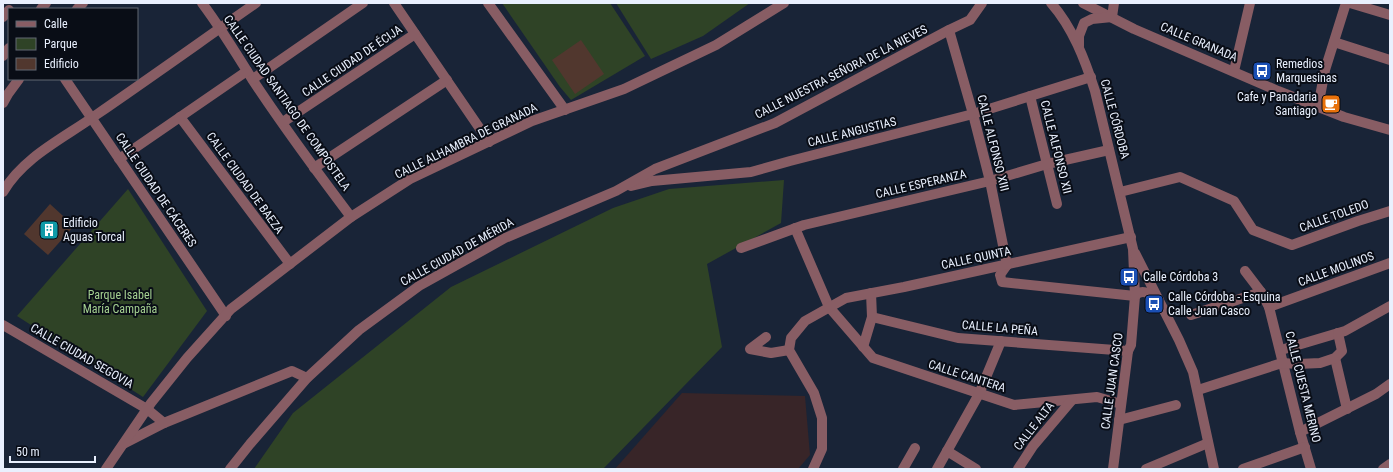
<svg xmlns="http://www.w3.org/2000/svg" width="1393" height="472" font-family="'Roboto Condensed',sans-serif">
	<rect width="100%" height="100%" fill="#192437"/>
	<polygon fill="#382528" points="682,393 805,396 810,455 798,469 615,469"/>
	<g fill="#2f4326">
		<polygon points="502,3 610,3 645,56 571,100 560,87"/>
		<polygon points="616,3 750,3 703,36 651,59"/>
		<polygon points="784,180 781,223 707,264 722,347 603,469 254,469 293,413 451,287 613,208 669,189"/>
		<polygon points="128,189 207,311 143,397 17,316"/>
	</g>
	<g fill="#51372e">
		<polygon points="581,40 604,74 575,94 552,60"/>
		<polygon points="50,204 74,226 48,255 24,234"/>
	</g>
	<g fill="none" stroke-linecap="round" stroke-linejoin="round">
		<g stroke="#885d64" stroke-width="10">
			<path d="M 202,3 C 220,27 236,53 252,79 C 283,126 317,172 351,217"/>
			<polyline points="394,3 489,142"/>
			<polyline points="488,3 565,110"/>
			<path d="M 1051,3 C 1073,28 1085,60 1095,91 L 1133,249 L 1135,296 L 1131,345 L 1128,351 L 1113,469"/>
			<polyline points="1083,3 1134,29 1278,91 1344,117 1390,130"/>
			<polyline points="1350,3 1390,15"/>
			<polyline points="41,9 46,3"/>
			<polyline points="77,9 83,3"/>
			<polyline points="3,17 9,10"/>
			<polyline points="949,30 973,114 990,181 1007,265"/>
			<polyline points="1334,42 1390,60"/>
			<polyline points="1079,46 1079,36 1084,23 1092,19 1112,17 1114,3"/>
			<polyline points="3,56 9,48"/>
			<polyline points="1234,71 1250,3"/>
			<polyline points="65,79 226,316"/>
			<polyline points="253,79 363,3"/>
			<polyline points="1030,96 1057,204"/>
			<polyline points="3,103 8,94 19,79"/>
			<polyline points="1318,107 1325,70 1346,3"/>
			<polyline points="180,117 290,264"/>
			<polyline points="283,122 415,34"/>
			<polyline points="119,159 247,71"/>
			<polyline points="314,168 447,80"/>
			<polyline points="631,186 652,181 751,172 790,161 973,114 1091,77"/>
			<path d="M 3,192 C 23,157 64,138 96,115 C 150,78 203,40 256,3"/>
			<polyline points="1120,192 1180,177 1234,201 1253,230 1292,245 1358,221 1390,211"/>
			<polyline points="795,228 829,307 873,358 1014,405 1097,397 1121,404"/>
			<polyline points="741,248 804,225 990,181 1047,164 1109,150"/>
			<polyline points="1135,253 1179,340 1193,372 1214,469"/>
			<polyline points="1007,265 1000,275 1002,282 1135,296"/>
			<polyline points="1245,271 1261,292 1269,307 1300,432 1311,469"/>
			<path d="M 1135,296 C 1142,287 1152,295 1159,300"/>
			<polyline points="1269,307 1390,263"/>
			<polyline points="1191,315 1261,292"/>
			<polyline points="872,317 958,338 1128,351"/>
			<polyline points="3,325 147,409 164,423"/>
			<polyline points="766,337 750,349 771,353 789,350"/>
			<polyline points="863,347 872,317 871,293"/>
			<polyline points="1281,350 1345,331 1390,306"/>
			<polyline points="1335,358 1347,409"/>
			<polyline points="1198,390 1282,363 1298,364 1320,363 1335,358 1342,351 1338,333"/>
			<polyline points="1119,420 1176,405"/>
			<polyline points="1300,432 1376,394 1390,384"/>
			<polyline points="125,443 164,423 292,371 307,378"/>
			<polyline points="947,451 976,469"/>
			<polyline points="106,469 151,403 187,358 231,309 351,217 410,179 532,121 624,89 716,45 784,3"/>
			<polyline points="230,469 250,444 307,378 359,330 419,286 505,238 616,191 655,169 775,123 949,30 970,20 982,3"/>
			<polyline points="813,469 822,449 822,418 814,393 789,350 791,338 805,321 846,298 904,287 1131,237"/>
			<polyline points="903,469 915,448"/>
			<polyline points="937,469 979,394 1001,341"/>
			<polyline points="1018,469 1033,446 1072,400"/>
			<polyline points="1146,469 1208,443"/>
			<polyline points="1243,469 1305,447"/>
			<polyline points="1383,469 1390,464"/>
		</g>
	</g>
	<defs>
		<g id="bus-square" transform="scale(1)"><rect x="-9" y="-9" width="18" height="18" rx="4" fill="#1a4fb4" stroke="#090d16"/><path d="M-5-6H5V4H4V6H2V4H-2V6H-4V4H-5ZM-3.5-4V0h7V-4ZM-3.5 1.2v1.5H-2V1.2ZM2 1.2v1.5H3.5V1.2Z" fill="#fff"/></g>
		<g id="cafe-square" transform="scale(1)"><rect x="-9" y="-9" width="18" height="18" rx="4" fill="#e8710a" stroke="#090d16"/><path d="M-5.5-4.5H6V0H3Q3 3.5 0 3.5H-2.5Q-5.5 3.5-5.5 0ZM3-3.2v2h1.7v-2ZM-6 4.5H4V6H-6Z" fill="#fff"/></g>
		<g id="building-square" transform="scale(1)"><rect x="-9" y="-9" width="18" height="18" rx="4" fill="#0f9aa8" stroke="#090d16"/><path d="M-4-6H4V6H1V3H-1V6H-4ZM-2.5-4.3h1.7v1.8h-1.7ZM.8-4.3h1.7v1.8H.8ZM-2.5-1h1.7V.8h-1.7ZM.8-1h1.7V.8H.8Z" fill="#fff"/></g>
	</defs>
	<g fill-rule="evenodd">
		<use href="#bus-square" x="1262" y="71"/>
		<use href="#cafe-square" x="1331" y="104"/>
		<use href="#building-square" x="49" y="230"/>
		<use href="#bus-square" x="1129" y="277"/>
		<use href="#bus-square" x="1154" y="304"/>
	</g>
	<g text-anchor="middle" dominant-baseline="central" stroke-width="4" stroke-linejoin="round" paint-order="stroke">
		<g font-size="12" fill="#e9f0fe" stroke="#090d16">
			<text transform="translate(1199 42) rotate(23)">CALLE GRANADA</text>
			<text transform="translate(352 61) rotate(-34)">CALLE CIUDAD DE ÉCIJA</text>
			<text transform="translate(841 72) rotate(-27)">CALLE NUESTRA SEÑORA DE LA NIEVES</text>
			<text transform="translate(287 103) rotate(55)">CALLE CIUDAD SANTIAGO DE COMPOSTELA</text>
			<text transform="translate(1115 119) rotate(75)">CALLE CÓRDOBA</text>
			<text transform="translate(852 132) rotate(-14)">CALLE ANGUSTIAS</text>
			<text transform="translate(466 141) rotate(-26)">CALLE ALHAMBRA DE GRANADA</text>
			<text transform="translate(993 143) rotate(76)">CALLE ALFONSO XIII</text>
			<text transform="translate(1056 147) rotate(76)">CALLE ALFONSO XII</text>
			<text transform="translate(245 183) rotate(54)">CALLE CIUDAD DE BAEZA</text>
			<text transform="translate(921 184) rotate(-13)">CALLE ESPERANZA</text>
			<text transform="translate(156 190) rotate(56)">CALLE CIUDAD DE CÁCERES</text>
			<text transform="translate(1334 216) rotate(-20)">CALLE TOLEDO</text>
			<text transform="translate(457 252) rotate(-29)">CALLE CIUDAD DE MÉRIDA</text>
			<text transform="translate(976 258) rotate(-12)">CALLE QUINTA</text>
			<text transform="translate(1336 269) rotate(-20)">CALLE MOLINOS</text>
			<text transform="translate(1000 328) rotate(5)">CALLE LA PEÑA</text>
			<text transform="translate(82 356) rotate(30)">CALLE CIUDAD SEGOVIA</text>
			<text transform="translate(967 376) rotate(18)">CALLE CANTERA</text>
			<text transform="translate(1112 381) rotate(-82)">CALLE JUAN CASCO</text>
			<text transform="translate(1303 387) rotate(76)">CALLE CUESTA MERINO</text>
			<text transform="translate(1034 426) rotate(-52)">CALLE ALTA</text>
		</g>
		<g font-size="12" fill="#e9f0fe" stroke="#090d16" text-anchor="start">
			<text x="1276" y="64">Remedios<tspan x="1276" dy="14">Marquesinas</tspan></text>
			<text x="1317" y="97" text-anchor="end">Cafe y Panadaria<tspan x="1317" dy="14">Santiago</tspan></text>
			<text x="63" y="223">Edificio<tspan x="63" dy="14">Aguas Torcal</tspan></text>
			<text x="1143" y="277">Calle Córdoba 3</text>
			<text x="1168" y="297">Calle Córdoba - Esquina<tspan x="1168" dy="14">Calle Juan Casco</tspan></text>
		</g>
		<g font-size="12" fill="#a5d191" stroke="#090d16">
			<text x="120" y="295">Parque Isabel<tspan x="120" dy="14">María Campaña</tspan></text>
		</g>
	</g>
	<rect width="1393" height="472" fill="none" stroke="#e9f0fe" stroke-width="8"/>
	<rect x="8" y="8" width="130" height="72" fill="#090d16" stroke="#636873"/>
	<rect x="16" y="21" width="20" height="6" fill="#885d64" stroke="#636873"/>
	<text x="44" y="28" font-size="12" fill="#e9f0fe">Calle</text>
	<rect x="16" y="38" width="20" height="12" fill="#2f4326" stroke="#636873"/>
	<text x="44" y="48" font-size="12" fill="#e9f0fe">Parque</text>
	<rect x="16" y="58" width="20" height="12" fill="#51372e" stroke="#636873"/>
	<text x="44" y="68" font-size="12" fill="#e9f0fe">Edificio</text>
	<path d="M10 456v6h85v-6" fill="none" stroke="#e9f0fe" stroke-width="2"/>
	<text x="16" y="456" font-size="12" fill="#e9f0fe" stroke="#090d16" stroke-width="3" paint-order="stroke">50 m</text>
</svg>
